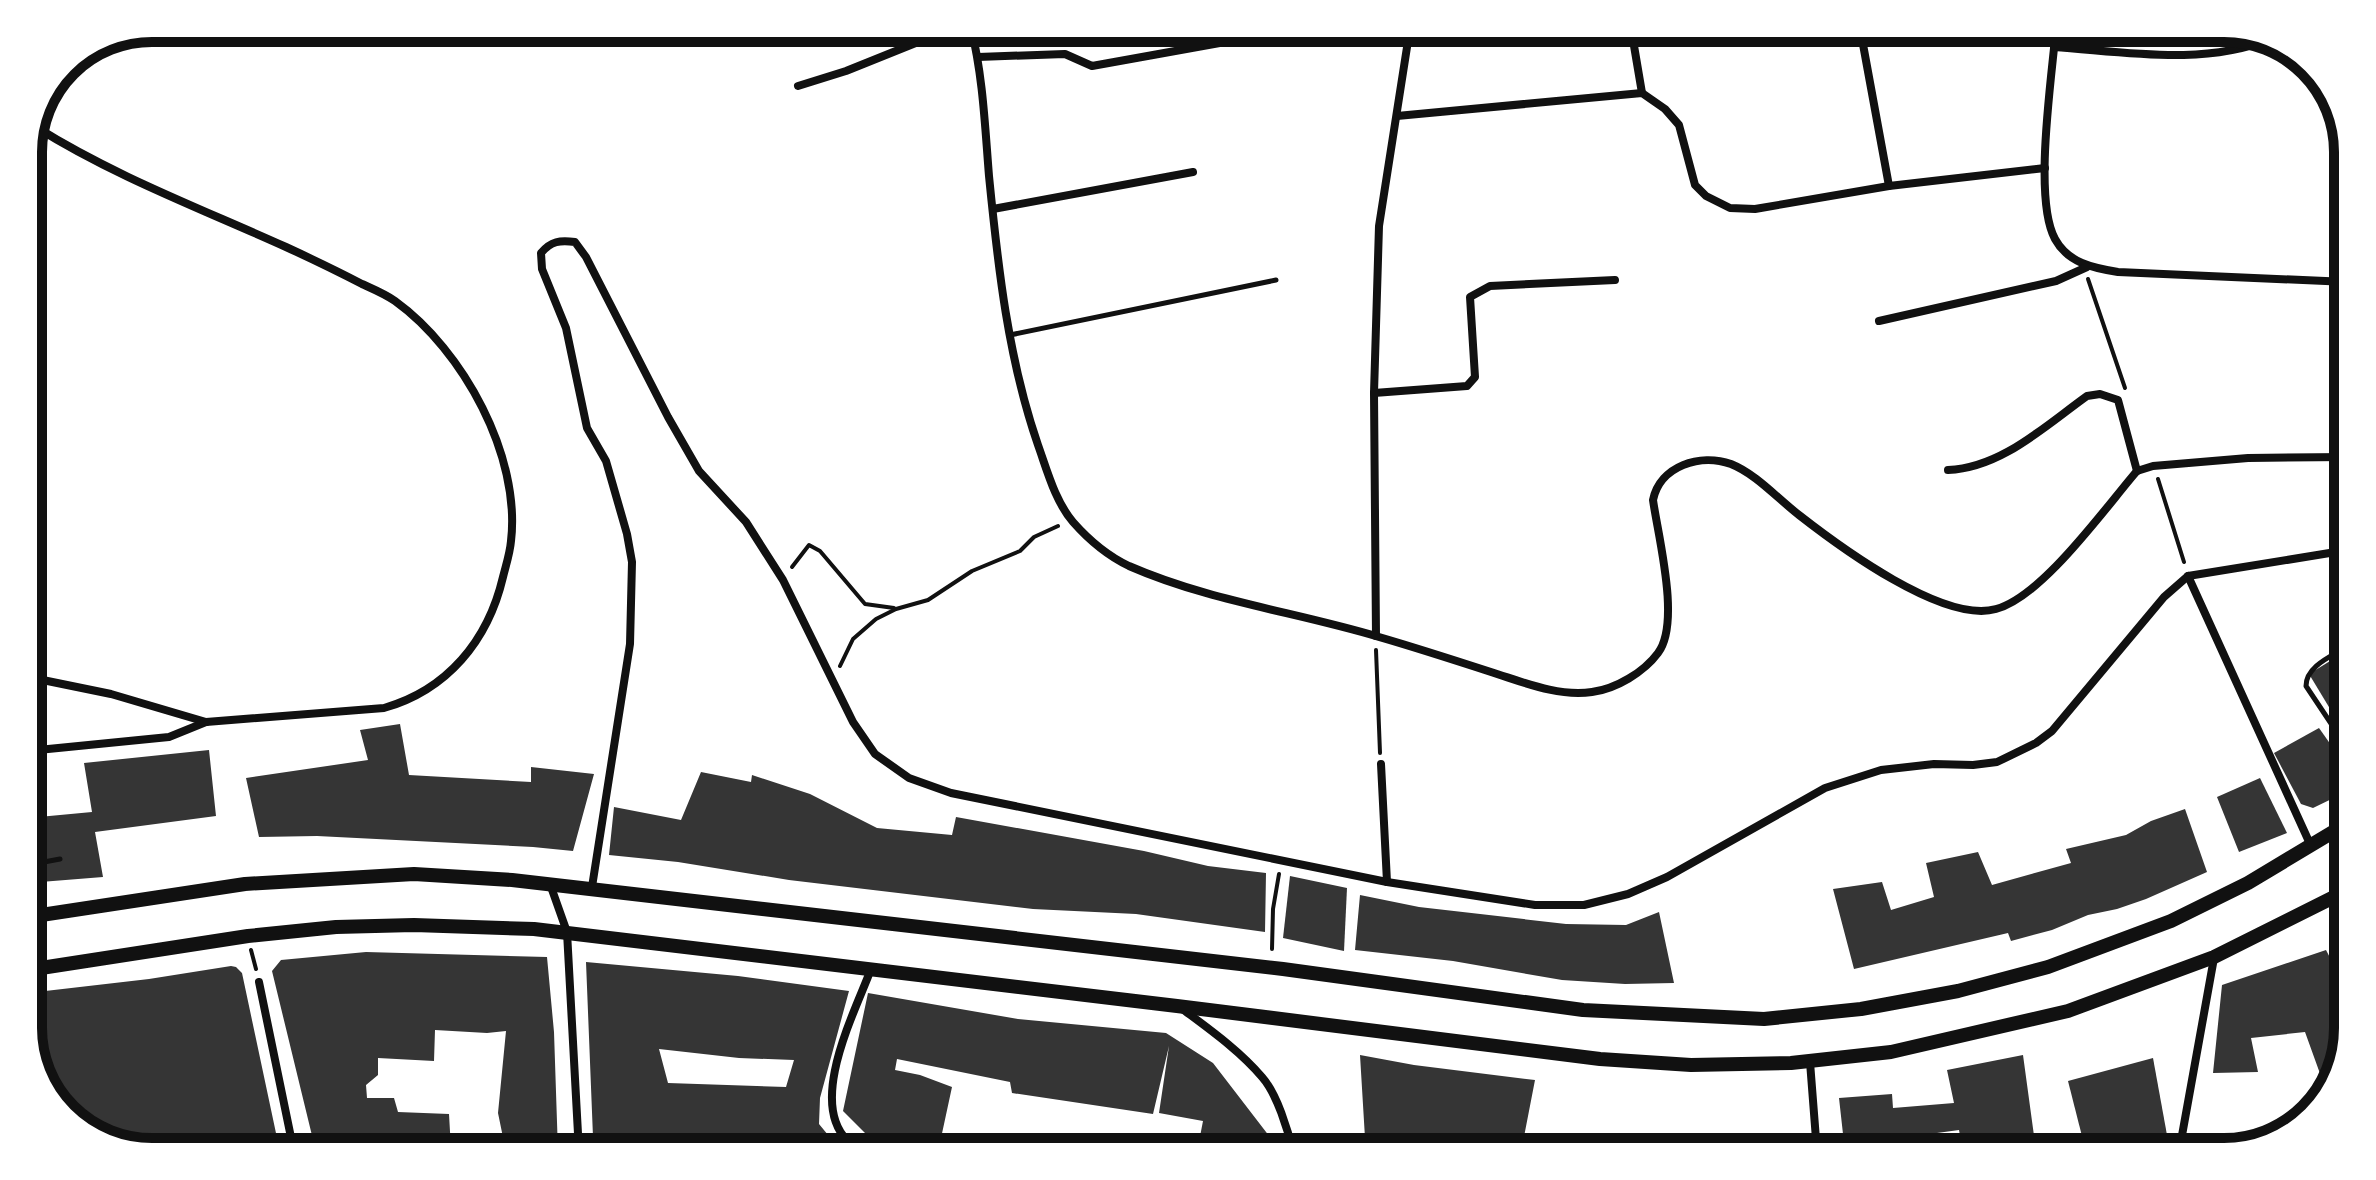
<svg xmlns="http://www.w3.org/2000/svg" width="2376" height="1180" font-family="'Sofia Sans Condensed',sans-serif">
	<rect width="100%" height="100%" fill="#fff"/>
	<g fill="#353535" fill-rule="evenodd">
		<polygon points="2348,650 2348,716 2338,722 2309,674"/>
		<polygon points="400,724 409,775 531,782 531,767 594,774 573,851 533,847 317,836 259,837 246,778 368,760 360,730"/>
		<polygon points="2319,728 2348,769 2348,791 2313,808 2301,804 2274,753"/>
		<polygon points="209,750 216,816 95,832 103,877 28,883 28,818 92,812 84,763"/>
		<polygon points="701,772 751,782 752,775 810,794 877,828 952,835 956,817 1144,851 1208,866 1266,873 1265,932 1136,914 1033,909 789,880 678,862 609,855 614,807 681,820"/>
		<polygon points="2260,778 2287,833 2239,852 2217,797"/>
		<polygon points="2185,809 2207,872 2146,899 2117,909 2088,915 2052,930 2011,941 2008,933 1854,969 1833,889 1882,882 1891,910 1934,897 1926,863 1978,852 1992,885 2071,863 2066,849 2126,835 2151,821"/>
		<polygon points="1290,876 1347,888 1344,951 1283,938"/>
		<polygon points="1360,895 1419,907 1566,924 1626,925 1659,912 1674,983 1625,984 1562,980 1453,961 1355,950"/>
		<polygon points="2326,950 2348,992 2348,1028 2335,1083 2327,1093 2305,1032 2251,1038 2258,1072 2213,1073 2222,985"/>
		<polygon points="366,952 547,957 554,1032 558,1152 506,1152 498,1113 506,1031 487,1033 435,1030 434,1061 378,1058 378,1075 366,1085 367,1098 394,1098 398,1112 449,1114 451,1149 413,1152 316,1152 272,971 281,960"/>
		<path d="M 586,962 L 738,976 L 849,991 L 820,1098 L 819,1124 L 842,1152 L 708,1152 L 612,1146 L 593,1137 ZM 659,1049 L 739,1058 L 794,1060 L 786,1087 L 668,1083 Z"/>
		<polygon points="231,966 236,967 242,973 280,1152 152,1152 97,1139 49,1097 28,1037 28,993 149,979"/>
		<polygon points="868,993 1018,1019 1166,1033 1213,1063 1276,1145 1276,1152 1197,1152 1203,1121 1159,1113 1169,1046 1153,1114 1012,1093 1010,1082 897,1059 895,1070 920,1075 952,1087 938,1152 871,1139 843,1111"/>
		<polygon points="1360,1055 1414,1065 1535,1080 1522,1147 1456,1148 1365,1138"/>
		<polygon points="2023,1055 2035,1143 1963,1152 1959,1130 1937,1133 1938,1152 1845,1152 1839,1098 1892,1094 1893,1108 1954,1103 1947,1070"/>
		<polygon points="2153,1058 2167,1135 2124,1152 2086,1152 2068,1081"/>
		<polygon points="2198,1136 2256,1142 2225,1152 2195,1152"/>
	</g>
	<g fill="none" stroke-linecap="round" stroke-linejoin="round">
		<g stroke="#111" stroke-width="4">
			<polyline points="2088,279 2125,388"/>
			<polyline points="2158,479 2184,562"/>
			<polyline points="792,567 809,545 820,551 865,604 894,608"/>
			<polyline points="1376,650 1380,753"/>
			<polyline points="840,666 853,639 876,619 896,609 928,600 972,571 1020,551 1034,537 1058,526"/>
			<polyline points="1272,949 1273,909 1279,874"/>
			<polyline points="251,950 256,969"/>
		</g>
		<g stroke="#111" stroke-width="5">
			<polyline points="1010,335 1276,280"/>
			<path d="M 2348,646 C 2332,656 2306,666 2306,686 L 2348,749"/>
			<polyline points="28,865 60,859"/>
		</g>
		<g stroke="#111" stroke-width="8">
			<path d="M 971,28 C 983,76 985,127 989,176 C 998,267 1008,358 1038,445 C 1047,470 1055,501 1073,522 C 1088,539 1108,556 1129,566 C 1209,601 1296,612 1379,637 C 1417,648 1454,660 1491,672 C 1523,682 1558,697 1592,692 C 1616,689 1644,672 1658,653 C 1681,623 1658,536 1653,500 C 1660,466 1700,453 1731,464 C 1756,474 1777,498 1799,515 C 1840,547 1944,624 1996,609 C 2042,597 2105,508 2137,471 L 2153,466 L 2248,458 L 2348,457"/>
			<polyline points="1631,28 1642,93"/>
			<polyline points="1860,28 1889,186"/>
			<path d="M 2056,28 C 2052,76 2033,199 2055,239 C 2068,263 2093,268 2118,272 L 2348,282"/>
			<path d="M 2054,47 C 2127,52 2202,66 2271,39"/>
			<polyline points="978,57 1065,54 1092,66 1264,35"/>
			<polyline points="798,86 846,71 953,28"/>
			<polyline points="1397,116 1642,93 1665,109 1679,125 1695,185 1706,196 1730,208 1755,209 1889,186 2045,168"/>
			<polyline points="993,209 1193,172"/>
			<polyline points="1879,321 2056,281 2087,267"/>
			<polyline points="1374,393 1467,386 1475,377 1470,297 1490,286 1615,280"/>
			<path d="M 1948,470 C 2001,468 2045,426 2087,396 L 2100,394 L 2118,400 L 2137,471"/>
			<polyline points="2188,576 2311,846"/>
			<polyline points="1376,636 1374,393 1379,226 1410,28"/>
			<polyline points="28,677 111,694 206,722"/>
			<path d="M 28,751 L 169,737 L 206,722 L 384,708 C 447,690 488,641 503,577 C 506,565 510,553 511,541 C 521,456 463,350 395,301 C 385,294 373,289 362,284 C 337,271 312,259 286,247 C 202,209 114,176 36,127"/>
			<polyline points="1381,764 1387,882"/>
			<polyline points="550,884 567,932 579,1152"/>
			<path d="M 592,887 L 630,644 L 632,562 L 627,534 L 606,461 L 587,428 L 566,328 L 542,269 L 541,253 C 551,241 560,240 575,242 L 586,257 L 668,417 L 699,471 L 746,522 L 783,580 L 853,722 L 875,754 L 909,778 L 951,793 L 1387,882 L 1535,905 L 1584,905 L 1628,894 L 1667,877 L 1825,788 L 1881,770 L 1934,764 L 1973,765 L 1997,762 L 2036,743 L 2052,731 L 2164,597 L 2188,576 L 2348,550"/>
			<polyline points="2331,900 2348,938"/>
			<polyline points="259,982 294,1152"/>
			<path d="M 1181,1008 C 1209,1029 1239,1050 1262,1077 C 1277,1094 1288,1130 1293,1152"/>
			<polyline points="1810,1062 1817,1152"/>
			<polyline points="1291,1145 1445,1150"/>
			<path d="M 869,1152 C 862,1149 853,1146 847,1140 C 808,1101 855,1012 871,969"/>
			<polyline points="2179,1152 2214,958"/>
		</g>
		<g stroke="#111" stroke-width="14">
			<polyline points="28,917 245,884 414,874 512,880 1283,969 1583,1010 1764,1019 1861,1009 1958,991 2048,967 2171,921 2248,883 2348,823"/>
			<polyline points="28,970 248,936 336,927 414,925 534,929 1177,1006 1600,1059 1691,1065 1791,1063 1891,1052 2068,1011 2214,957 2348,890"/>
		</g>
	</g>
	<path d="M0 0H2376V1180H0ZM152 42H2224A110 110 0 0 1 2334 152V1028A110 110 0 0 1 2224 1138H152A110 110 0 0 1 42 1028V152A110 110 0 0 1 152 42Z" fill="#fff" fill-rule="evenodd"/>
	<path fill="none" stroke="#111" stroke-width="10" d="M152 42H2224A110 110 0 0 1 2334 152V1028A110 110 0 0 1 2224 1138H152A110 110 0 0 1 42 1028V152A110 110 0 0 1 152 42Z"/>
</svg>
